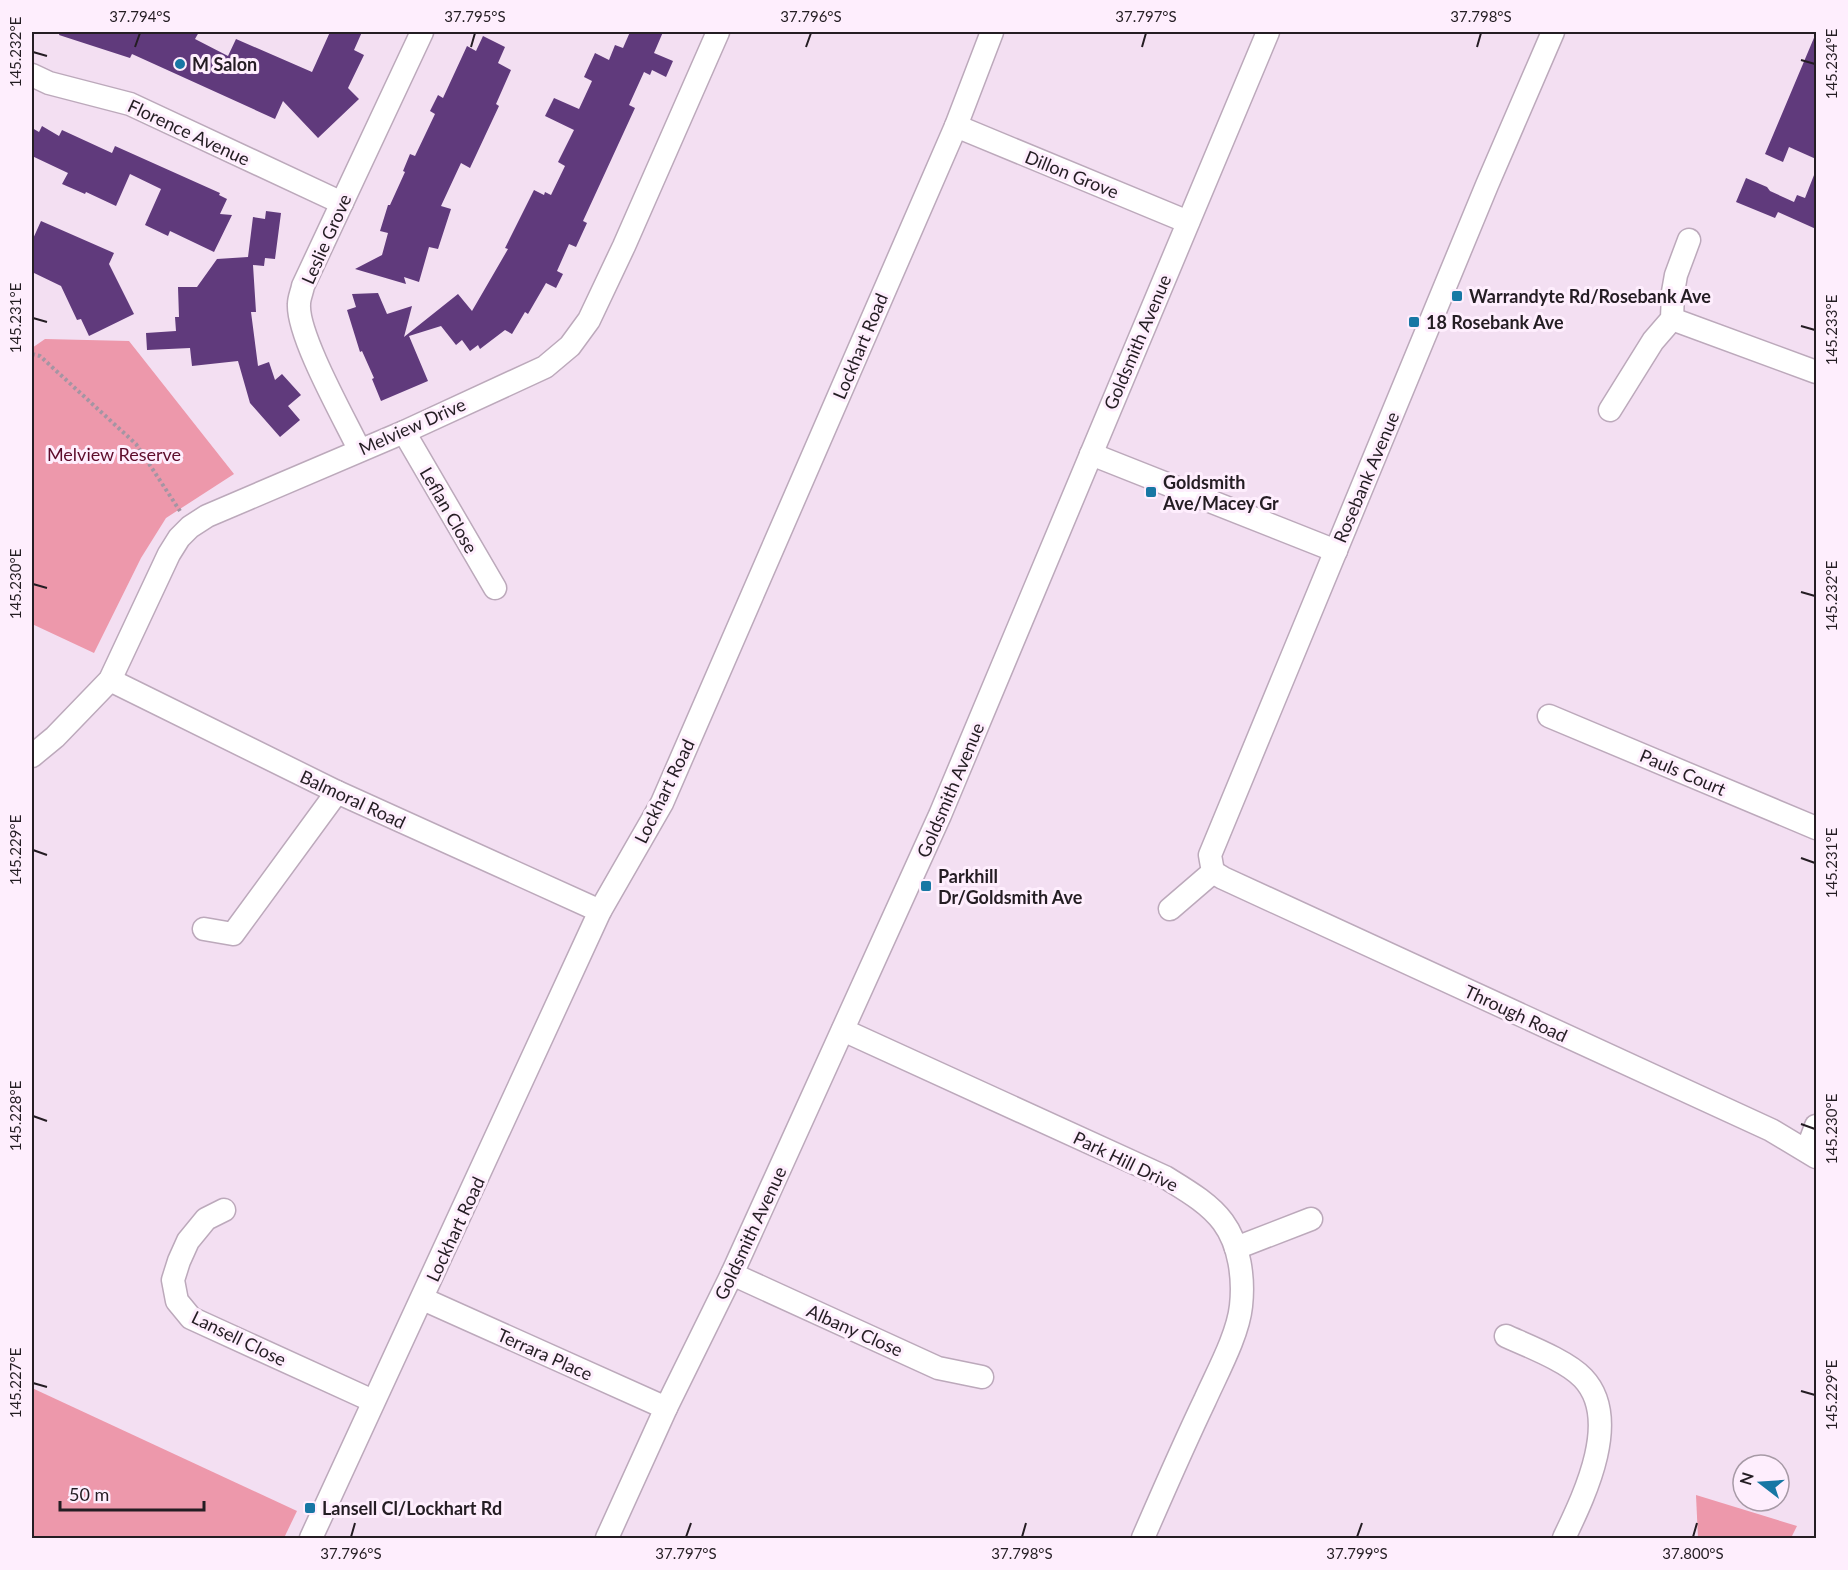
<svg xmlns="http://www.w3.org/2000/svg" width="1848" height="1570" font-family="Lato,sans-serif">
	<rect width="100%" height="100%" fill="#f3dff2"/>
	<g fill="#ed98ab">
		<polygon points="45,339 129,341 234,474 166,518 141,558 94,653 32,624 32,348"/>
		<polygon points="32,1388 297,1511 284,1538 32,1538"/>
		<polygon points="1696,1495 1797,1526 1791,1538 1698,1538"/>
	</g>
	<g fill="#603a7c">
		<polygon points="60,32 199,32 195,39 228,56 236,39 312,72 330,32 362,32 354,50 364,55 348,88 359,99 318,138 283,101 275,119 132,54 130,58 59,35"/>
		<polygon points="630,32 663,32 654,53 673,61 666,77 652,70 650,75 644,72 629,105 635,108 583,221 587,223 576,247 569,244 557,271 563,274 556,288 546,283 528,314 525,312 512,334 505,330 480,349 478,345 470,351 462,340 456,345 441,326 409,336 428,381 381,401 372,379 374,378 362,351 360,352 347,310 356,307 352,294 378,293 387,314 412,306 404,337 458,294 472,311 508,249 505,248 534,190 544,195 545,192 551,195 565,166 558,162 574,130 545,116 554,98 579,109 592,81 584,77 595,53 609,60 615,45 623,48"/>
		<polygon points="1816,33 1816,159 1789,147 1783,162 1765,154"/>
		<polygon points="483,36 505,47 498,63 511,70 496,104 499,106 470,168 461,163 441,206 451,209 438,249 429,247 419,282 404,277 406,284 355,269 382,255 388,233 380,231 388,205 390,205 405,172 403,171 410,154 415,156 435,114 430,111 438,95 443,98 467,46 476,51"/>
		<polygon points="42,126 59,136 62,130 112,153 115,146 220,193 219,195 227,199 220,214 232,215 214,252 170,231 168,236 145,225 161,189 130,174 116,206 86,192 85,194 62,184 68,173 32,156 32,128 39,132"/>
		<polygon points="1816,170 1816,229 1778,212 1775,218 1736,202 1746,178 1767,187 1770,191 1794,202 1797,195 1805,198"/>
		<polygon points="266,211 281,213 275,259 265,258 264,266 253,265 256,312 251,312 258,366 269,362 275,380 282,374 301,395 288,406 300,420 280,437 250,403 238,361 192,366 190,348 147,350 146,333 176,331 175,317 179,317 178,287 197,287 217,259 248,257 253,217 265,219"/>
		<polygon points="41,221 114,253 109,264 134,314 89,336 81,319 77,320 61,286 32,272 32,241"/>
	</g>
	<g fill="none" stroke-linecap="round" stroke-linejoin="round">
		<g stroke="#bca9bb" stroke-width="25">
			<g id="street">
				<polyline points="32,75 49,83 130,104 342,203"/>
				<polyline points="956,126 1188,222"/>
				<polyline points="1672,319 1816,372"/>
				<polyline points="1610,410 1653,341 1672,319 1673,292 1676,275 1689,240"/>
				<polyline points="404,432 495,588"/>
				<path d="M 359,449 C 344,418 297,335 299,304 C 299,298 302,292 303,286 L 422,32"/>
				<polyline points="1091,454 1336,551"/>
				<polyline points="110,680 337,792 600,911"/>
				<polyline points="1549,716 1816,828"/>
				<polyline points="32,756 55,737 110,680 169,554 179,538 190,527 207,516 404,432 545,367 570,346 589,320 624,246 718,32"/>
				<polyline points="1213,872 1223,878 1771,1130 1816,1157"/>
				<polyline points="1170,909 1213,872 1210,855 1487,185 1553,32"/>
				<polyline points="204,929 233,934 337,792"/>
				<path d="M 843,1030 L 1165,1177 C 1186,1190 1209,1203 1223,1222 C 1240,1245 1244,1279 1241,1306 C 1238,1335 1217,1373 1205,1400 C 1183,1446 1163,1492 1143,1538"/>
				<polyline points="1807,1150 1816,1126"/>
				<polyline points="224,1210 206,1219 188,1241 179,1261 173,1280 177,1301 191,1318 373,1401"/>
				<polyline points="1236,1248 1311,1219"/>
				<polyline points="732,1274 938,1368 982,1377"/>
				<polyline points="423,1299 666,1408"/>
				<path d="M 1506,1336 C 1528,1346 1567,1361 1583,1378 C 1622,1419 1584,1496 1564,1538"/>
				<polyline points="311,1538 600,911 662,803 956,126 992,32"/>
				<polyline points="607,1538 666,1408 732,1274 940,815 1268,32"/>
			</g>
		</g>
		<polyline stroke="#a495a3" stroke-width="4" stroke-dasharray="3 3" stroke-linecap="butt" points="32,354 40,356 136,444 180,511"/>
		<use href="#street" stroke="#fff" stroke-width="22"/>
	</g>
	<path fill="none" stroke="#241d23" stroke-width="2" d="M 135,47 L 140,33M 471,47 L 475,33M 806,47 L 811,33M 1142,47 L 1146,33M 1477,47 L 1481,33M 33,52 L 47,56M 1801,60 L 1815,64M 33,318 L 47,322M 1801,326 L 1815,330M 33,584 L 47,588M 1801,592 L 1815,596M 33,850 L 47,855M 1801,858 L 1815,863M 33,1116 L 47,1121M 1801,1124 L 1815,1129M 33,1383 L 47,1387M 1801,1391 L 1815,1395M 351,1537 L 355,1523M 686,1537 L 691,1523M 1022,1537 L 1026,1523M 1357,1537 L 1362,1523M 1693,1537 L 1697,1523"/>
	<g fill="#1777a4" stroke="#feeefd" stroke-width="2">
		<circle cx="180" cy="64" r="6"/>
		<rect x="1451" y="290" width="12" height="12" rx="3"/>
		<rect x="1408" y="316" width="12" height="12" rx="3"/>
		<rect x="1145" y="486" width="12" height="12" rx="3"/>
		<rect x="920" y="880" width="12" height="12" rx="3"/>
		<rect x="304" y="1502" width="12" height="12" rx="3"/>
	</g>
	<g text-anchor="middle" dominant-baseline="central" stroke-width="6" stroke-linejoin="round" paint-order="stroke">
		<g font-size="18" font-weight="bold" fill="#241d23" stroke="#feeefd" text-anchor="start">
			<text x="192" y="64">M Salon</text>
			<text x="1469" y="296">Warrandyte Rd/Rosebank Ave</text>
			<text x="1426" y="322">18 Rosebank Ave</text>
			<text x="1163" y="482">Goldsmith<tspan x="1163" dy="21">Ave/Macey Gr</tspan></text>
			<text x="938" y="876">Parkhill<tspan x="938" dy="21">Dr/Goldsmith Ave</tspan></text>
			<text x="322" y="1508">Lansell Cl/Lockhart Rd</text>
		</g>
		<g font-size="18" fill="#241d23" stroke="#feeefd">
			<text transform="translate(189 132) rotate(25)">Florence Avenue</text>
			<text transform="translate(1072 174) rotate(22)">Dillon Grove</text>
			<text transform="translate(326 239) rotate(-66)">Leslie Grove</text>
			<text transform="translate(1137 342) rotate(-67)">Goldsmith Avenue</text>
			<text transform="translate(860 346) rotate(-67)">Lockhart Road</text>
			<text transform="translate(412 426) rotate(-24)">Melview Drive</text>
			<text transform="translate(1366 477) rotate(-67)">Rosebank Avenue</text>
			<text transform="translate(449 510) rotate(60)">Leflan Close</text>
			<text transform="translate(1683 772) rotate(23)">Pauls Court</text>
			<text transform="translate(950 790) rotate(-67)">Goldsmith Avenue</text>
			<text transform="translate(664 791) rotate(-64)">Lockhart Road</text>
			<text transform="translate(353 799) rotate(25)">Balmoral Road</text>
			<text transform="translate(1516 1013) rotate(25)">Through Road</text>
			<text transform="translate(1126 1161) rotate(26)">Park Hill Drive</text>
			<text transform="translate(455 1229) rotate(-65)">Lockhart Road</text>
			<text transform="translate(750 1233) rotate(-65)">Goldsmith Avenue</text>
			<text transform="translate(855 1330) rotate(24)">Albany Close</text>
			<text transform="translate(239 1338) rotate(26)">Lansell Close</text>
			<text transform="translate(545 1354) rotate(24)">Terrara Place</text>
		</g>
		<g font-size="18" fill="#5d0b2a" stroke="#feeefd">
			<text x="114" y="454">Melview Reserve</text>
		</g>
	</g>
	<rect width="1848" height="1570" fill="none" stroke="#feeefd" stroke-width="66"/>
	<g transform="translate(1761 1483) rotate(287)"><circle r="28" fill="#feeefd" stroke="#a79aa6" stroke-width="1.5"/>
	<path d="M0-4.5L10 22L0 15L-10 22Z" fill="#1777a4"/>
	<text y="-9" font-size="16" font-weight="bold" text-anchor="middle" fill="#241d23">N</text>
	</g>
	<path d="M60 1501v9h144v-9" fill="none" stroke="#241d23" stroke-width="3"/>
	<text x="69" y="1501" font-size="18" fill="#241d23" stroke="#feeefd" stroke-width="4.5" paint-order="stroke">50 m</text>
	<rect x="33" y="33" width="1782" height="1504" fill="none" stroke="#241d23" stroke-width="2"/>
	<g font-size="15" text-anchor="middle" fill="#241d23">
		<text x="140" y="22">37.794°S</text>
		<text x="475" y="22">37.795°S</text>
		<text x="811" y="22">37.796°S</text>
		<text x="1146" y="22">37.797°S</text>
		<text x="1481" y="22">37.798°S</text>
		<text transform="translate(16 52) rotate(-90)" y="5">145.232°E</text>
		<text transform="translate(1832 64) rotate(-90)" y="5">145.234°E</text>
		<text transform="translate(16 318) rotate(-90)" y="5">145.231°E</text>
		<text transform="translate(1832 330) rotate(-90)" y="5">145.233°E</text>
		<text transform="translate(16 584) rotate(-90)" y="5">145.230°E</text>
		<text transform="translate(1832 596) rotate(-90)" y="5">145.232°E</text>
		<text transform="translate(16 850) rotate(-90)" y="5">145.229°E</text>
		<text transform="translate(1832 863) rotate(-90)" y="5">145.231°E</text>
		<text transform="translate(16 1116) rotate(-90)" y="5">145.228°E</text>
		<text transform="translate(1832 1129) rotate(-90)" y="5">145.230°E</text>
		<text transform="translate(16 1383) rotate(-90)" y="5">145.227°E</text>
		<text transform="translate(1832 1395) rotate(-90)" y="5">145.229°E</text>
		<text x="351" y="1559">37.796°S</text>
		<text x="686" y="1559">37.797°S</text>
		<text x="1022" y="1559">37.798°S</text>
		<text x="1357" y="1559">37.799°S</text>
		<text x="1693" y="1559">37.800°S</text>
	</g>
</svg>
